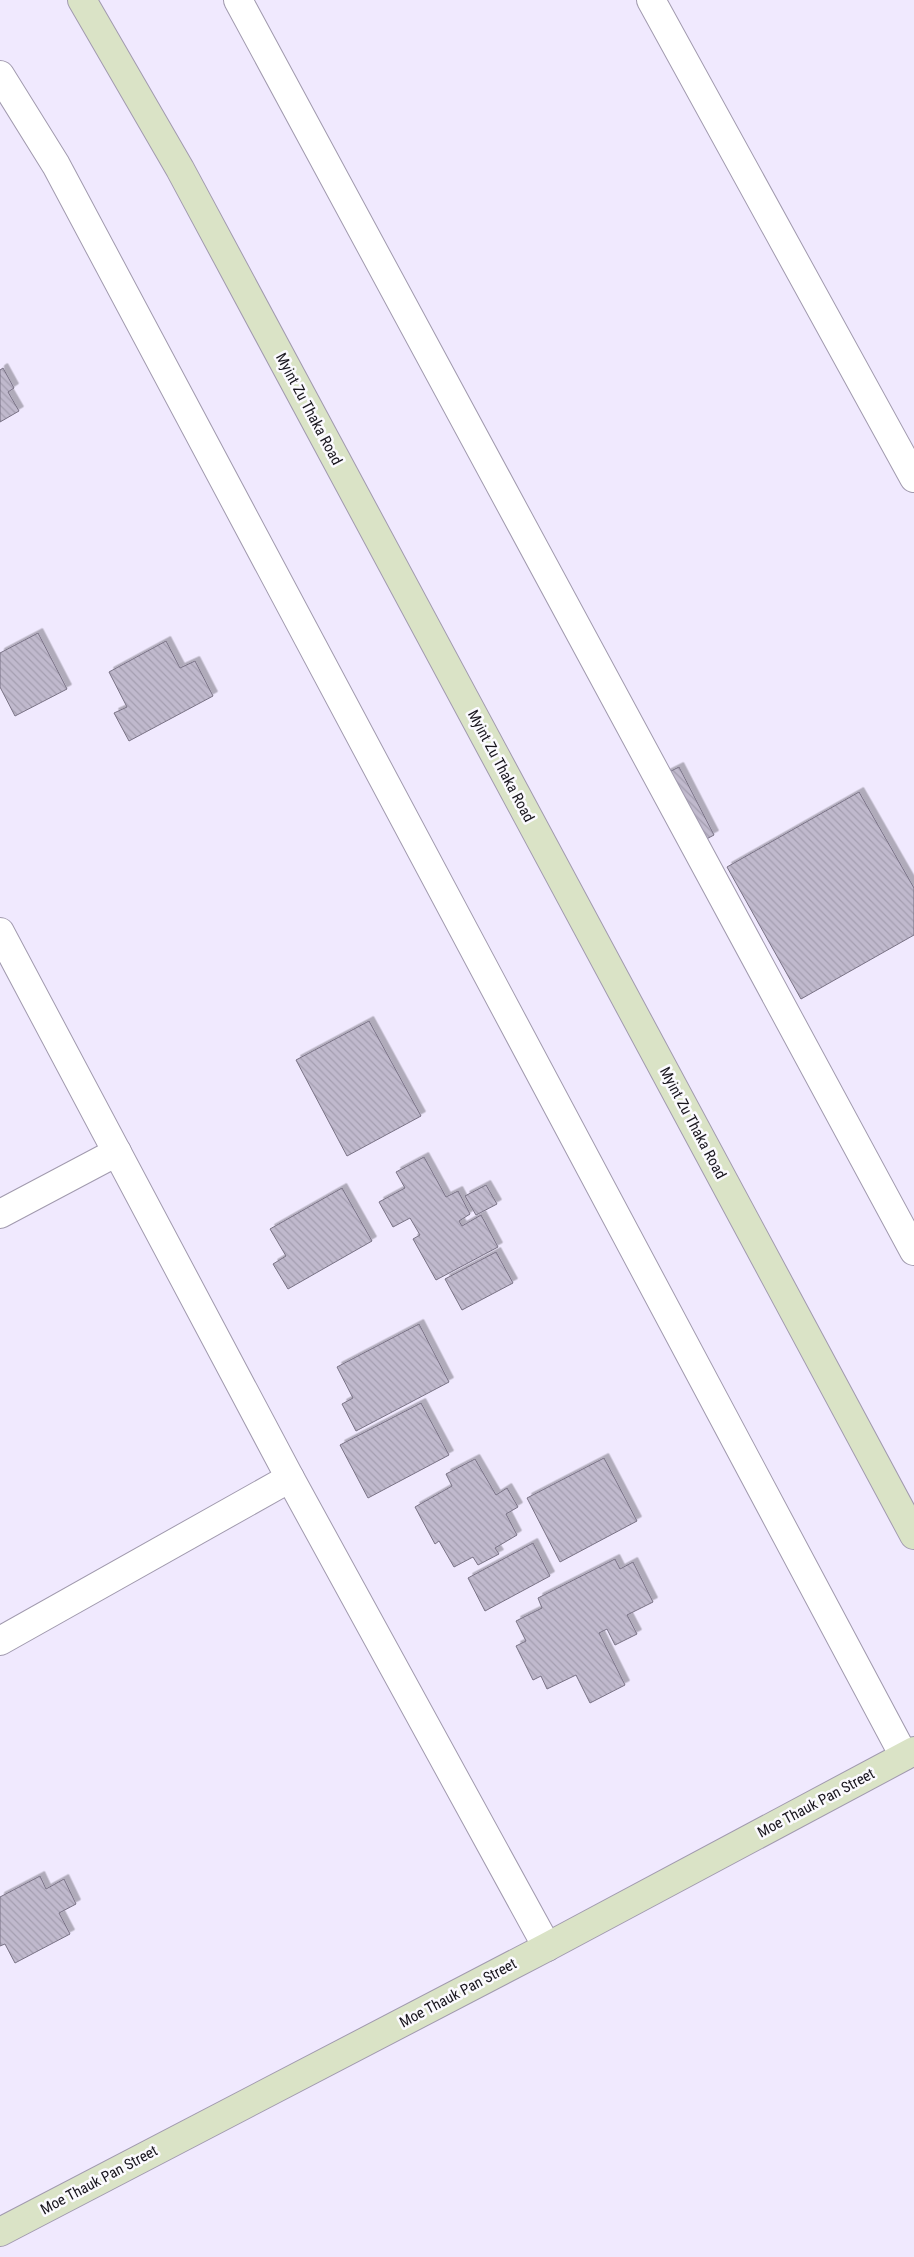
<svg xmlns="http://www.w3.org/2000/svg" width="914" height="2257" font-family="'Roboto Condensed',sans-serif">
	<defs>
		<pattern id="building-back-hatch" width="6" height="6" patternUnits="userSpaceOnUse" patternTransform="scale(1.25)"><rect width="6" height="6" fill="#c0b9cd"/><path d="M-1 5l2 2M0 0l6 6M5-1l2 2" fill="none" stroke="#a49eb0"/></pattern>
		<filter id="shadow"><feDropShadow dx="4.5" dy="-4.5" stdDeviation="0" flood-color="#0004"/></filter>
	</defs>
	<rect width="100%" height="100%" fill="#f0e9fe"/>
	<g fill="url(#building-back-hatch)" stroke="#797285" filter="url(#shadow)">
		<polygon points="3,368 14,388 8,392 19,411 0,422 0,370"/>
		<polygon points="38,633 67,689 15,716 0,687 0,653"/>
		<polygon points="166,641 180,668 195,661 213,696 129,741 114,713 127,707 109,672"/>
		<polygon points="679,767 714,835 697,844 661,776"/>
		<polygon points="859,792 914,888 914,935 801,999 727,867"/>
		<polygon points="369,1021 421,1116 347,1156 296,1060"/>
		<polygon points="424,1157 446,1197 458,1191 470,1214 459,1221 462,1226 481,1215 498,1247 436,1280 413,1239 420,1235 410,1218 393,1227 379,1202 405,1188 396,1172"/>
		<polygon points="486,1185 497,1204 476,1215 465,1196"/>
		<polygon points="342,1188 372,1241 288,1289 273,1264 286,1256 270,1229"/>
		<polygon points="496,1252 513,1283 462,1310 445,1279"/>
		<polygon points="419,1324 449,1382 356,1431 342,1404 353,1398 337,1367"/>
		<polygon points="421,1403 449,1455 368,1498 340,1445"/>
		<polygon points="604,1458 637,1521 560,1562 527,1498"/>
		<polygon points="475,1459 496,1495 507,1488 518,1507 506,1514 517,1535 495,1548 499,1554 478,1565 473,1557 454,1567 439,1541 435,1544 415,1507 452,1486 446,1474"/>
		<polygon points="533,1543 550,1576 485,1611 468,1578"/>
		<polygon points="615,1559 620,1569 633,1562 653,1602 627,1615 637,1634 615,1645 607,1629 599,1633 625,1685 590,1703 576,1675 547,1689 541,1676 533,1680 516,1646 526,1641 516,1621 542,1608 538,1598"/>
		<polygon points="40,1876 46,1889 64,1879 76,1904 59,1913 70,1934 15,1963 5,1944 0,1946 0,1897"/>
	</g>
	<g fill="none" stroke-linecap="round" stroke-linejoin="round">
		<g stroke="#a19aae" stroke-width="30">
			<g id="street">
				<polyline points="238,0 914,1251"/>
				<polyline points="651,0 914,478"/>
				<polyline points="0,75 56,165 904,1756"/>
				<polyline points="0,932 290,1478 547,1947"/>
				<polyline points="0,1214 117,1152"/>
				<polyline points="0,1641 290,1478"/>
			</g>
		</g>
		<g stroke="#a19aae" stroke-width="30">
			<g id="secondary">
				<polyline points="82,0 180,169 914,1535"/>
				<polyline points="0,2232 547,1947 914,1751"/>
			</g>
		</g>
		<use href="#street" stroke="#fff" stroke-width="28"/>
		<use href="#secondary" stroke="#dae3c6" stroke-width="28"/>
	</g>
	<g text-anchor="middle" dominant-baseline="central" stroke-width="5" stroke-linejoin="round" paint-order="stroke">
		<g font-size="15" fill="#18151d" stroke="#fbfafe">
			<text transform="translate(309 409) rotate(62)">Myint Zu Thaka Road</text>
			<text transform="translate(501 766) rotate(62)">Myint Zu Thaka Road</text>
			<text transform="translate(693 1123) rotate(62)">Myint Zu Thaka Road</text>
			<text transform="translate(816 1803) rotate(-28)">Moe Thauk Pan Street</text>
			<text transform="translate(458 1993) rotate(-28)">Moe Thauk Pan Street</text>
			<text transform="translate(99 2180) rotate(-28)">Moe Thauk Pan Street</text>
		</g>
	</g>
</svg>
